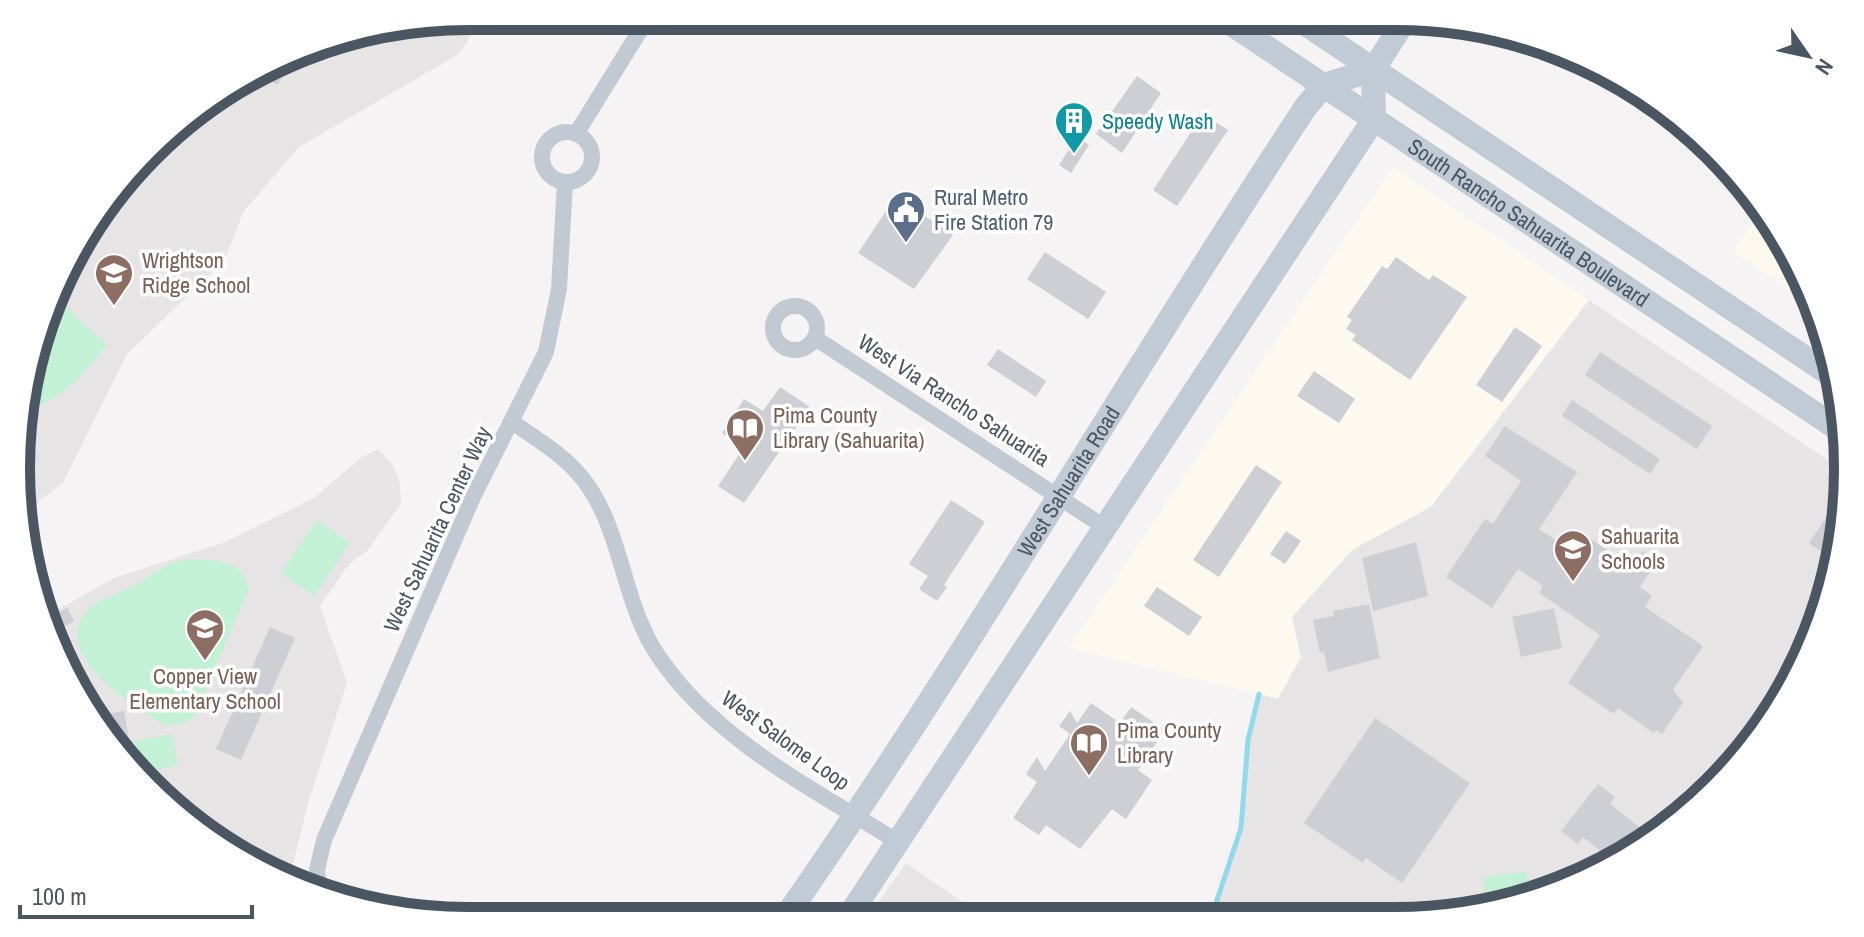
<svg xmlns="http://www.w3.org/2000/svg" width="1864" height="937" font-family="'Archivo Narrow',sans-serif">
	<rect width="100%" height="100%" fill="#f5f3f3"/>
	<g fill="#fdf9ef">
		<polygon points="1393,167 1589,300 1431,507 1352,550 1278,699 1069,648"/>
		<polygon points="1760,213 1815,307 1733,252"/>
	</g>
	<g fill="#e6e4e5">
		<polygon points="468,16 483,16 459,54 299,147 243,212 225,260 127,354 63,483 39,501 25,523 24,542 20,527 25,380 77,242 193,110 323,40"/>
		<polygon points="1589,300 1843,470 1847,498 1802,668 1754,744 1671,828 1568,887 1455,917 1211,918 1241,828 1248,740 1259,694 1278,699 1301,658 1292,617 1352,550 1431,507"/>
		<polygon points="378,449 392,464 400,483 401,503 368,550 349,564 320,606 347,683 308,803 292,868 294,881 269,875 148,788 88,704 82,670 58,654 47,616 114,578 225,542 314,498 362,457"/>
		<polygon points="906,863 986,918 867,919"/>
	</g>
	<g fill="#c3f1d5">
		<path d="M 56,298 L 107,345 C 85,372 60,404 24,409 L 25,380 Z"/>
		<polygon points="317,520 350,543 314,596 281,573"/>
		<path d="M 191,559 C 216,561 246,559 248,591 L 194,716 L 185,723 L 167,726 C 134,708 41,649 93,606 C 104,597 119,594 131,587 C 153,576 165,561 191,559 Z"/>
		<polygon points="58,654 82,670 89,704 62,668"/>
		<polygon points="172,734 178,765 140,773 134,741"/>
		<polygon points="1527,872 1529,895 1564,888 1468,914 1485,900 1483,877"/>
	</g>
	<g fill="none" stroke-linecap="round" stroke-linejoin="round">
		<polyline stroke="#90daee" stroke-width="5" points="1211,918 1241,828 1248,740 1259,694"/>
	</g>
	<g fill="#cdcfd5">
		<polygon points="299,53 277,85 260,74"/>
		<polygon points="1137,76 1161,93 1122,153 1096,134"/>
		<polygon points="1203,114 1228,130 1177,206 1153,190"/>
		<polygon points="1077,137 1089,145 1071,173 1059,165"/>
		<polygon points="890,205 913,221 919,212 953,235 914,289 858,253"/>
		<polygon points="1045,252 1106,292 1088,319 1027,279"/>
		<polygon points="1396,257 1429,280 1433,275 1467,297 1410,380 1352,340 1356,335 1346,329 1352,320 1347,317 1382,266 1387,269"/>
		<polygon points="1515,327 1542,346 1502,402 1476,385"/>
		<polygon points="998,349 1046,381 1036,397 987,365"/>
		<polygon points="1600,352 1712,426 1697,449 1585,375"/>
		<polygon points="1314,371 1355,399 1339,423 1297,396"/>
		<polygon points="780,387 810,407 744,503 718,486 744,447 722,433 744,399 763,411"/>
		<polygon points="1572,400 1660,459 1650,474 1562,416"/>
		<polygon points="1505,426 1577,472 1539,529 1570,550 1582,533 1631,566 1642,551 1657,561 1640,587 1652,596 1645,607 1703,646 1673,690 1683,703 1662,734 1656,730 1654,733 1618,708 1614,714 1568,683 1600,635 1539,593 1543,586 1518,569 1492,608 1446,577 1485,519 1493,524 1521,481 1485,456"/>
		<polygon points="1256,465 1282,482 1219,577 1193,560"/>
		<polygon points="951,500 985,522 944,585 947,587 937,601 919,589 928,576 909,564"/>
		<polygon points="1829,513 1841,521 1831,558 1809,543"/>
		<polygon points="1286,531 1301,541 1285,564 1270,554"/>
		<polygon points="1416,542 1428,596 1373,611 1362,558"/>
		<polygon points="1157,587 1202,617 1189,636 1144,606"/>
		<polygon points="1369,604 1380,658 1328,672 1324,652 1320,653 1313,620 1334,616 1333,611"/>
		<polygon points="67,608 74,621 58,630 51,617"/>
		<polygon points="1554,608 1562,648 1521,657 1512,617"/>
		<polygon points="270,627 295,638 241,760 216,749"/>
		<polygon points="1091,703 1120,723 1131,707 1165,730 1138,770 1152,780 1126,819 1112,809 1080,849 1046,825 1039,835 1013,818 1037,782 1026,774 1037,757 1045,771 1070,734 1059,726 1070,711 1077,723"/>
		<polygon points="124,711 134,768 96,716"/>
		<polygon points="1375,718 1470,783 1402,883 1366,858 1363,863 1304,823"/>
		<polygon points="1598,784 1615,797 1610,804 1653,838 1613,861 1583,837 1578,844 1561,831"/>
	</g>
	<g fill="none" stroke-linecap="round" stroke-linejoin="round">
		<g stroke="#c1cad2" stroke-width="16">
			<circle cx="567" cy="157" r="25"/>
			<polyline points="576,134 649,16"/>
			<circle cx="795" cy="328" r="22"/>
			<polyline points="815,338 1106,528"/>
			<path d="M 512,422 C 537,439 564,455 583,479 C 623,530 622,604 659,657 C 715,740 815,790 898,842"/>
			<polyline points="319,888 317,870 324,840 473,497 546,352 559,289 565,182"/>
		</g>
		<g stroke="#c1cbd6" stroke-width="24">
			<path id="s1" d="M 1221,17 L 1838,429"/>
			<polyline points="1295,17 1831,375"/>
			<path id="s2" d="M 784,919 C 968,656 1128,376 1305,108 L 1324,85 L 1373,70"/>
			<polyline points="847,919 1374,119 1373,70 1407,17"/>
		</g>
	</g>
	<defs>
		<g id="building-pin" transform="scale(2)"><path d="M0 17L-7.5 6A9.5 9.5 0 1 1 7.5 6Z" fill="#0f9aa8" stroke="#fff"/><path d="M-4-6H4V6H1V3H-1V6H-4ZM-2.5-4.3h1.7v1.8h-1.7ZM.8-4.3h1.7v1.8H.8ZM-2.5-1h1.7V.8h-1.7ZM.8-1h1.7V.8H.8Z" fill="#fff"/></g>
		<g id="civic-pin" transform="scale(2)"><path d="M0 17L-7.5 6A9.5 9.5 0 1 1 7.5 6Z" fill="#5c6f8a" stroke="#fff"/><path d="M-.6-6.5H3V-4.5H.6V-3L4-1V1h2V6H-6V1h2V-1L-.6-3ZM-1.2 2.5V6h2.4V2.5Z" fill="#fff"/></g>
		<g id="school-pin" transform="scale(2)"><path d="M0 17L-7.5 6A9.5 9.5 0 1 1 7.5 6Z" fill="#8d6e63" stroke="#fff"/><path d="M0-5L7-2L0 1L-7-2ZM-4 1L0 2.5L4 1V4Q0 6-4 4Z" fill="#fff"/></g>
		<g id="library-pin" transform="scale(2)"><path d="M0 17L-7.5 6A9.5 9.5 0 1 1 7.5 6Z" fill="#8d6e63" stroke="#fff"/><path d="M-6-4Q-3-5.5-.7-3.5V5Q-3 3-6 4ZM6-4Q3-5.5 .7-3.5V5Q3 3 6 4Z" fill="#fff"/></g>
	</defs>
	<g fill-rule="evenodd">
		<use href="#building-pin" x="1074" y="121"/>
		<use href="#civic-pin" x="906" y="210"/>
		<use href="#school-pin" x="114" y="273"/>
		<use href="#library-pin" x="745" y="428"/>
		<use href="#school-pin" x="1573" y="549"/>
		<use href="#school-pin" x="205" y="628"/>
		<use href="#library-pin" x="1089" y="743"/>
	</g>
	<g text-anchor="middle" dominant-baseline="central" stroke-width="7" stroke-linejoin="round" paint-order="stroke">
		<g font-size="22" fill="#0d838f" stroke="#fff" text-anchor="start">
			<text x="1102" y="121">Speedy Wash</text>
		</g>
		<g font-size="22" fill="#4e5e75" stroke="#fff" text-anchor="start">
			<text x="934" y="197">Rural Metro<tspan x="934" dy="25">Fire Station 79</tspan></text>
		</g>
		<g font-size="22" fill="#4a5661" stroke="#fff">
			<text stroke="none"><textPath href="#s1" startOffset="370">South Rancho Sahuarita Boulevard</textPath></text>
			<text transform="translate(954 400) rotate(33)">West Via Rancho Sahuarita</text>
			<text stroke="none"><textPath href="#s2" startOffset="522">West Sahuarita Road</textPath></text>
			<text transform="translate(437 529) rotate(-65)">West Sahuarita Center Way</text>
			<text transform="translate(786 740) rotate(36)">West Salome Loop</text>
		</g>
		<g font-size="22" fill="#785e54" stroke="#fff" text-anchor="start">
			<text x="142" y="260">Wrightson<tspan x="142" dy="25">Ridge School</tspan></text>
			<text x="773" y="415">Pima County<tspan x="773" dy="25">Library (Sahuarita)</tspan></text>
			<text x="1601" y="536">Sahuarita<tspan x="1601" dy="25">Schools</tspan></text>
			<text x="205" y="676" text-anchor="middle">Copper View<tspan x="205" dy="25">Elementary School</tspan></text>
			<text x="1117" y="730">Pima County<tspan x="1117" dy="25">Library</tspan></text>
		</g>
	</g>
	<path d="M0 0H1864V937H0ZM468 30H1396A438 438 0 0 1 1834 468V469A438 438 0 0 1 1396 907H468A438 438 0 0 1 30 469V468A438 438 0 0 1 468 30Z" fill="#fff" fill-rule="evenodd"/>
	<path fill="none" stroke="#4a5661" stroke-width="10" d="M468 30H1396A438 438 0 0 1 1834 468V469A438 438 0 0 1 1396 907H468A438 438 0 0 1 30 469V468A438 438 0 0 1 468 30Z"/>
	<g transform="translate(1808 56) rotate(124)" stroke="#ffffff" stroke-width="6" paint-order="stroke">
	<path d="M0-6L14 30L0 20L-14 30Z" fill="#4a5661"/>
	<text y="-12" font-size="22" font-weight="bold" text-anchor="middle" fill="#4a5661">N</text>
	</g>
	<path d="M20 905v12h232v-12" fill="none" stroke="#4a5661" stroke-width="4"/>
	<text x="32" y="905" font-size="24" fill="#4a5661" stroke="#ffffff" stroke-width="6" paint-order="stroke">100 m</text>
</svg>
